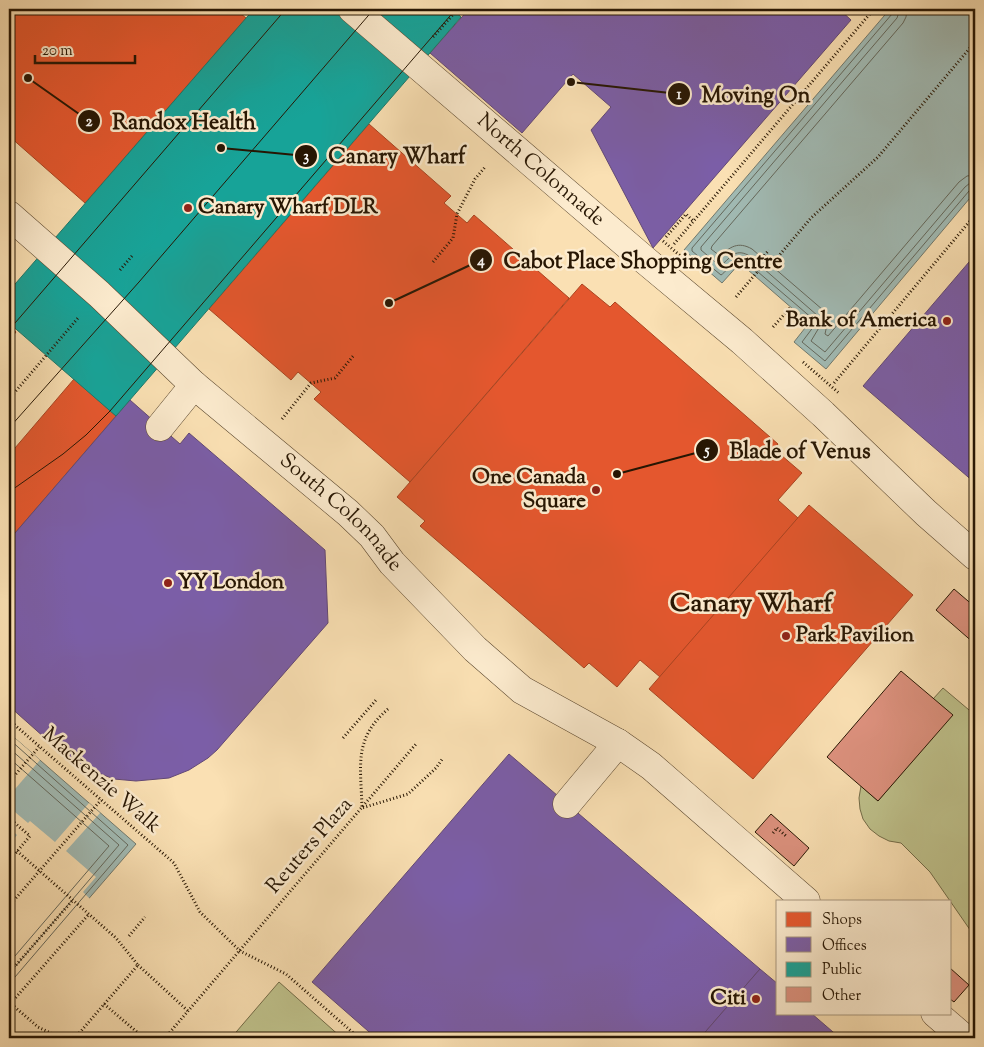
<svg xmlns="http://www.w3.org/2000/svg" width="984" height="1047" font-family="'Sorts Mill Goudy',serif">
	<rect width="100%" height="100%" fill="#fae0b3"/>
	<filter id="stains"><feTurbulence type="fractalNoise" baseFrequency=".004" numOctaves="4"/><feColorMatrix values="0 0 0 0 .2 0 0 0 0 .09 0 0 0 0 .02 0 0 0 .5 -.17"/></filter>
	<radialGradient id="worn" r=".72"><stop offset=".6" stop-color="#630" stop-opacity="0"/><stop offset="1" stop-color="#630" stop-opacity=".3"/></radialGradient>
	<g fill="#bfc28c" stroke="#736c48">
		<polygon points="943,688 975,715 975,937 930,872 901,843 889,841 879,836 870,829 863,819 860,809 859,798 861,786 878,801 952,715 933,699"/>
		<polygon points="279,982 342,1038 231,1038"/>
	</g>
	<g fill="#a1bbb5" stroke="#70796e">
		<polygon points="890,9 975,9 975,192 826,369 794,342 809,323 740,263 722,283 684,250"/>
		<polygon points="9,733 136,844 9,991"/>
	</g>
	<g fill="#fae0b3">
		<polygon points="9,733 40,760 9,796"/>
		<polygon points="89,803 100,813 66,851 96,877 83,892 91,900 9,994 9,845 17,835 9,828 9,807 28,823 30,821 55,842"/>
	</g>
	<g fill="#e4572e" stroke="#ab4421">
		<polygon points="9,9 235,9 246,18 85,203 9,136"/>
		<polygon points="369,124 451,196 444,203 467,223 474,215 569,298 410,482 314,399 321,392 298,372 291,380 209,309"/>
		<polygon points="582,284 610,307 615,302 778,444 774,449 802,473 778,500 798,518 735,592 660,677 640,660 617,687 589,663 584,668 420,526 425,521 397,497"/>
		<polygon points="9,326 16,332 9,341"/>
		<polygon points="74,379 116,416 9,540 9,455"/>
		<polygon points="809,505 913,595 753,779 649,689"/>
	</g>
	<g fill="#7b5ea7" stroke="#624876">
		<polygon points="469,9 839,9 851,20 653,248 591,130 611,107 573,74 522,133 430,53"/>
		<polygon points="975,255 975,483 863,386"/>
		<polygon points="130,400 180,444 189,433 325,550 328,623 217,750 208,758 189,770 169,778 136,781 114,779 83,767 63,754 9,706 9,540"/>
		<polygon points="509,754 760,969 700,1038 376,1038 312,982"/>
		<polygon points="760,969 778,984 778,1013 811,1013 840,1038 700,1038"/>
	</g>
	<polygon fill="#17a398" stroke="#1c796b" points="254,9 452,9 461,17 116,416 9,323 9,291"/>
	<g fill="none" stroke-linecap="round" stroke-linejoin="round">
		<g stroke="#64685c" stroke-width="1">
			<path d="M 893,9 L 892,14 L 692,248 L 692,251 L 721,275 C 729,270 733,256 744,260 L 813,319 L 814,326 L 802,342 L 825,361 L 969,191 L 975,189"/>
			<path d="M 900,9 L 897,18 L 701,247 L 701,250 L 720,266 C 730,259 734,248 748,255 L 818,316 L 820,326 L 811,341 L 825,352 L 965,187 L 970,183 L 975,183"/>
			<path d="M 907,9 L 906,17 L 903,23 L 712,246 L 711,249 L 720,256 C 730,247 738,241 752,249 L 823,310 L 828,320 L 825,334 L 828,336 L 959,182 L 967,176 L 975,175"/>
			<polyline points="9,739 128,845 9,984"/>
			<polyline points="9,748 119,845 9,974"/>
			<polyline points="9,758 109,846 9,963"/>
		</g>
	</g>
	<g fill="#dd917e" stroke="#271603">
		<polygon points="954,589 975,607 975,644 936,610"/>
		<polygon points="901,671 953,715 878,801 827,757"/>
		<polygon points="771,814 809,848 794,866 755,832"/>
		<polygon points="950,968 969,985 954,1002 950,999"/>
	</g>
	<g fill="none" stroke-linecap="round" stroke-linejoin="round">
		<g stroke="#5c482f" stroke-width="29">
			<g id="minor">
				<path id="s1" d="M 352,9 L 646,261 L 742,341 L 823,414 L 926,513 L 975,556"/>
				<path id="s2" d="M 9,215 L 99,294 L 194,385 L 348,513 L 372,536 L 392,563 L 475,649 L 522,690 L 618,743 L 651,766 L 806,901"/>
				<polyline points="160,427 194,385"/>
				<polyline points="567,804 618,743"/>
				<polyline points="935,1013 964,1038"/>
			</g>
		</g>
		<g stroke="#271603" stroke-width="3" stroke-dasharray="1 2.5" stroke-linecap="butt">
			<polyline points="963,9 975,19"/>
			<polyline points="433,37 458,9"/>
			<polyline points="666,237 686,214 693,221"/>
			<polyline points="674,244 874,9"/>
			<polyline points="433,262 453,238 457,214 475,179 486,166"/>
			<polyline points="764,264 771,265 811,218 878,157 975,42"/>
			<polyline points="120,270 132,256"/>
			<polyline points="736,297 764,264 763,257 769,250"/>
			<polyline points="773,327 791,307"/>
			<polyline points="834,383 975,215"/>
			<polyline points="9,399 78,318"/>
			<polyline points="282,419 311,383 335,378 354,355"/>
			<path d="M 388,709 C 353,739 361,766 362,808 L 408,794 L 436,768 L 443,758"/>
			<polyline points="9,720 174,863 200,912 240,951 286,974 359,1038"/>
			<polyline points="343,738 376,700"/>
			<polyline points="9,782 39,747"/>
			<polyline points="9,818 30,836 9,861"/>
			<polyline points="777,828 786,836"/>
			<polyline points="773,833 777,828"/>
			<polyline points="17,851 116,938 138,965 75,1038"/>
			<polyline points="9,906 101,800"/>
			<polyline points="129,936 145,917"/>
			<polyline points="138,965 188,1011"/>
			<polyline points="9,973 73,900"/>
			<polyline points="9,1002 38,1027 61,1038"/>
			<polyline points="11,1003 89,914"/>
			<polyline points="104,1004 144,1038"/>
			<polyline points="165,1038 416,744"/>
		</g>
		<use href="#minor" stroke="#fcebce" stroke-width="28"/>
		<g stroke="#271603" stroke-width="1">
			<polyline points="9,330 286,9"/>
			<polyline points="9,428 139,282 374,9"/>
			<polyline points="9,492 63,454 86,435 110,411 456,9"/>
		</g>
		<g stroke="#271603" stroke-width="3" stroke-dasharray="1 2.5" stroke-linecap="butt">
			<polyline points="663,241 697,270"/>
			<polyline points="803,362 840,394"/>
		</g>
	</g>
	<g fill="#8f2418" stroke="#fcebce" stroke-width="2">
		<circle cx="188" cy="208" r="5"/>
		<circle cx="947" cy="321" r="5"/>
		<circle cx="596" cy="490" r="5"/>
		<circle cx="168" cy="583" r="5"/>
		<circle cx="786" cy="636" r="5"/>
		<circle cx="756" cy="999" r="5"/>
	</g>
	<g text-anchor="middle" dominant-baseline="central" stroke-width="5" stroke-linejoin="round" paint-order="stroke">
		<g font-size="21" fill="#271603" stroke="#fcebce">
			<text stroke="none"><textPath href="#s1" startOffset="248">North Colonnade</textPath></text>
			<text stroke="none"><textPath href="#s2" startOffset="446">South Colonnade</textPath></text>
			<text transform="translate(101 781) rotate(41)">Mackenzie Walk</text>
			<text transform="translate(310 846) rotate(-49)">Reuters Plaza</text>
		</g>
		<g font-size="21" font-weight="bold" fill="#271603" stroke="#fcebce" text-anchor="start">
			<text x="198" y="208">Canary Wharf DLR</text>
			<text x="937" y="321" text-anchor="end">Bank of America</text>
			<text x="586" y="478" text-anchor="end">One Canada<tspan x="586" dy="24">Square</tspan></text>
			<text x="178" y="583">YY London</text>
			<text x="796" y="636">Park Pavilion</text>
			<text x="746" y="999" text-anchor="end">Citi</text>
		</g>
		<g font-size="26" font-weight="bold" fill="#271603" stroke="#fcebce">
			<text x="751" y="604">Canary Wharf</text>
		</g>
	</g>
	<path fill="none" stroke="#271603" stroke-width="2" d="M571 82L679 94M28 78L89 121M221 148L306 156M389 303L481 260M617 474L707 450"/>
	<g fill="#271603" stroke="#fcebce" stroke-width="2">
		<circle cx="571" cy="82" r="5"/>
		<circle cx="28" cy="78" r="5"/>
		<circle cx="221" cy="148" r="5"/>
		<circle cx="389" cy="303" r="5"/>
		<circle cx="617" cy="474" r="5"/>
		<circle cx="679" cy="94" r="12"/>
		<circle cx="89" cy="121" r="12"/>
		<circle cx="306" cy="156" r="12"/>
		<circle cx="481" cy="260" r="12"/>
		<circle cx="707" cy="450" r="12"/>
	</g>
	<g font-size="15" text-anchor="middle" font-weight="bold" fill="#fff">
		<text x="679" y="99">1</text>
		<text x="89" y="126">2</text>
		<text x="306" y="161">3</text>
		<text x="481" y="265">4</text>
		<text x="707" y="455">5</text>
	</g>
	<g font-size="22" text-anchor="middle" font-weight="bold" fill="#271603" stroke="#fcebce" stroke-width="5" stroke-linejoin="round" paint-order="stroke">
		<text x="756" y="102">Moving On</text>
		<text x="184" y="129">Randox Health</text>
		<text x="397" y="163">Canary Wharf</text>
		<text x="643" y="268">Cabot Place Shopping Centre</text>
		<text x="800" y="458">Blade of Venus</text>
	</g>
	<rect width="984" height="1047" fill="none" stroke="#fae0b3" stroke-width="30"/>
	<rect x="10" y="10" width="964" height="1027" fill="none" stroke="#271603" stroke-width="2.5"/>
	<rect x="15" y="15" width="954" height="1017" fill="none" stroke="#271603"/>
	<rect x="776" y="900" width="175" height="115" fill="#fcebce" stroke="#a7967d"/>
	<rect x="786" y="912" width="25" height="15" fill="#e4572e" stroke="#a7967d"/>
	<text x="822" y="924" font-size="15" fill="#271603">Shops</text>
	<rect x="786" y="937" width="25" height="15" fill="#7b5ea7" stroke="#a7967d"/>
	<text x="822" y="950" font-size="15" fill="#271603">Offices</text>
	<rect x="786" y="962" width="25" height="15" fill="#17a398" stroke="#a7967d"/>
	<text x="822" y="974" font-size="15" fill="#271603">Public</text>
	<rect x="786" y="987" width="25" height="15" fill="#dd917e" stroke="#a7967d"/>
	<text x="822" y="1000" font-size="15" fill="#271603">Other</text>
	<path d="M35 55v8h100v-8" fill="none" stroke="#271603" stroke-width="2.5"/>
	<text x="42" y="55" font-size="15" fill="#271603" stroke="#fcebce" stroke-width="4" paint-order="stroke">20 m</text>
	<rect width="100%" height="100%" filter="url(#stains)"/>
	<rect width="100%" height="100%" fill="url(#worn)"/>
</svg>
